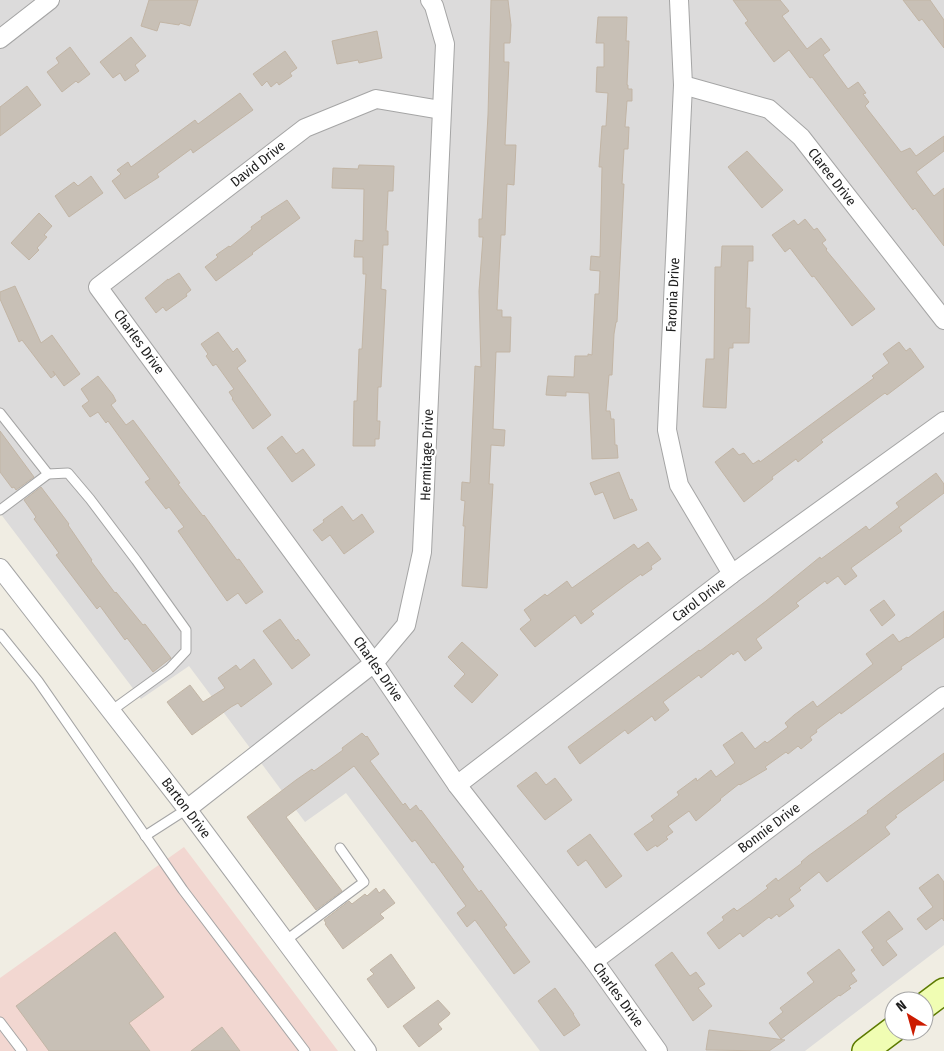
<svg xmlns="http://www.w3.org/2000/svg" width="944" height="1051" font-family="'Fira Sans Condensed',sans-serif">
	<rect width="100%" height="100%" fill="#f0ede3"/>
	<polygon fill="#dcdbdb" points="0,0 944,0 944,945 805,1051 540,1051 346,793 305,822 189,666 141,699 0,513"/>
	<polygon fill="#f2d7d1" points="184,847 338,1051 0,1051 0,978"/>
	<g fill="#c8c0b6" stroke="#c2b5a5">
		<polygon points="149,0 198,0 190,26 180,23 179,25 160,22 157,31 141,26"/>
		<polygon points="491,0 508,0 511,25 510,43 504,43 504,62 509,62 505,145 516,145 514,185 507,184 505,235 501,235 497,310 502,310 502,317 511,317 510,352 496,352 493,429 505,430 504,446 491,445 489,484 493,484 487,588 462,586 465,526 463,526 465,501 461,500 462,482 470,483 475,366 481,367 479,291 483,237 479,237 479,219 482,219 488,115"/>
		<polygon points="733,0 780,0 789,11 782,16 807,49 821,38 830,50 823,55 848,89 858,82 866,93 863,94 869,102 865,106 901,152 910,148 916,156 944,136 944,151 916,172 934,196 944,188 944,246 915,208 913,210 812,77 810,78 789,50 774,62 745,23 748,21"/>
		<polygon points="903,0 930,0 944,20 944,48 922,19 919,21"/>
		<polygon points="598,17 627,17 626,41 629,41 627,85 628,85 628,89 632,89 632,101 627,101 625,127 629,127 628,149 624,149 622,184 624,184 617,322 616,322 614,334 612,375 609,375 606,411 610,411 611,419 614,419 615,445 617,445 618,458 592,459 589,393 566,392 566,396 546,395 548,376 574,377 575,356 588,356 588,354 592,355 595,294 599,294 600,271 590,270 591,256 600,257 602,167 599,167 602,126 606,126 608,93 596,92 597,67 604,67 604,43 596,43"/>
		<polygon points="377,31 382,58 359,63 358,60 337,64 332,41"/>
		<polygon points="131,37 146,56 135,65 139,71 125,81 120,73 113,78 100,62"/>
		<polygon points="70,47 90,74 78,83 76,81 62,92 47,72 59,63 56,58"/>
		<polygon points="285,51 297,68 290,73 292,76 279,85 277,82 271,87 267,81 262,86 253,74"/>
		<polygon points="27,86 41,105 0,136 0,107"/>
		<polygon points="240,93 253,110 193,153 191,149 157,174 159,177 125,199 112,181 121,174 117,170 128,162 131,167 195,120 198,124"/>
		<polygon points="747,151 783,190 762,208 728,167"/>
		<polygon points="359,165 394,166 393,191 388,191 386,231 388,231 388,245 383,245 381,289 386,290 381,387 378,387 377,421 380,421 379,439 375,439 375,446 353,446 354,401 357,401 359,349 362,349 366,274 363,274 363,257 354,257 355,240 363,241 364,189 332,188 333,168 358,169"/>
		<polygon points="91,176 103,193 69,217 55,196 74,182 78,186"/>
		<polygon points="287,200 300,218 252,253 253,254 216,281 205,267 218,257 216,255 229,246 230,247 252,229 251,227 262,219 261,217"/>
		<polygon points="39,213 52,226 44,235 47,237 37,248 39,250 29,260 11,243"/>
		<polygon points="805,219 814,230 817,228 826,240 822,243 827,249 826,250 875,309 852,326 814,276 812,277 790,248 785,252 772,235 794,220 798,225"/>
		<polygon points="722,246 753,246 753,261 748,261 746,308 750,308 749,343 733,343 733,348 729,348 726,408 703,407 706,359 714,359 715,267 721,267"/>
		<polygon points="179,273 191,290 186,294 187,296 166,311 163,307 156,313 145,298 168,279 168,280"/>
		<polygon points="15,286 41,343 52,335 80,374 64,386 53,371 55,375 51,378 22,340 19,342 0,299 0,292"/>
		<polygon points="218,332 233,352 237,348 246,361 237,368 271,415 253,429 232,399 233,398 229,392 234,389 216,364 213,366 206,356 208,354 201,344"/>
		<polygon points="899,342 906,351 910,348 924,367 887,395 885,393 844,423 821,440 823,442 798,462 796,459 772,477 773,479 744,502 715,462 733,448 739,455 744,453 753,464 759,460 760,462 874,378 872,376 889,363 883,354"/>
		<polygon points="98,376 113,395 116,401 111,405 126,425 133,420 180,483 178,484 203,516 204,515 237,560 239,559 263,592 246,604 238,593 227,601 178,531 184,527 169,507 166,509 145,482 150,479 108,421 106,423 98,412 90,417 82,406 89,401 81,389"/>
		<polygon points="0,431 34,477 16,490 14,487 12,488 0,472"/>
		<polygon points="282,436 296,454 303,449 315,465 292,482 267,448"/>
		<polygon points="619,472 630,500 632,499 637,510 614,519 603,492 595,495 590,483"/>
		<polygon points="936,473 944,484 944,493 899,527 902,531 851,568 857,576 845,585 838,576 827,584 825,581 796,603 799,606 756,639 762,648 745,661 738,651 733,655 732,653 701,678 699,675 663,702 669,710 655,721 652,716 628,734 625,730 580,764 568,747 699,650 700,651 766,601 820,557 821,559 866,526 869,530 899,507 896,503"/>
		<polygon points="41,487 69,524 68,525 92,560 91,561 115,593 116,592 143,625 145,624 171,658 153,672 127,638 125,640 100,606 97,609 56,555 59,553 34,519 36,517 24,500"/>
		<polygon points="342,506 353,521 362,514 374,532 344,554 330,535 322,541 313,530 324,522 323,520"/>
		<polygon points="648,542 661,559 651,566 652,569 642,576 641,574 627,584 591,611 594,614 581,624 575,615 535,647 520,629 531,620 524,610 545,594 547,596 567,581 572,588 634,544 638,549"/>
		<polygon points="884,600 895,615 882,626 870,610"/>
		<polygon points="944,611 944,637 901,667 902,669 841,714 840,712 816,730 817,732 810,737 812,740 801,749 798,746 788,754 786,752 765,767 767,769 740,785 739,784 720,799 721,800 696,821 689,811 668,826 673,832 666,837 668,839 657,847 656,845 647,851 634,834 654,820 651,816 679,795 677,792 696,778 697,781 711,770 716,777 735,763 723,745 742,732 755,749 765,741 767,743 788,727 785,723 794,715 813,701 817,707 873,664 866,654 893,634 899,642 907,637 908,638"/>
		<polygon points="280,619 296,641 298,639 310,655 292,669 263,631"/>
		<polygon points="462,642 498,675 472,703 454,686 465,674 448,657"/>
		<polygon points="254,659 272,684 241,707 238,703 231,707 192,735 167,702 190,685 203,702 225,688 218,678 236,665 240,670"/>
		<polygon points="362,733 366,737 367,736 379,754 370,761 403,805 405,803 410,810 416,805 420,811 421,810 464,867 462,869 479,892 481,890 507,925 504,927 530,962 514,974 475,920 467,927 457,913 466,906 434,862 432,863 415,840 412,842 354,766 286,817 342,891 316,910 247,817 296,780 312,769 314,771 343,750 342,748"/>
		<polygon points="944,753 944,780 895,816 897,817 885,827 890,834 827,882 819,872 799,888 801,890 789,899 794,906 779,917 777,914 771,919 769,917 743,937 740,933 719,949 707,933 724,920 722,917 734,908 737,911 751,901 768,888 766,886 776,878 778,881 802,863 801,862 808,856 868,813 867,811 893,791"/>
		<polygon points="536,772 546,785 555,778 572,800 545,820 517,786"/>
		<polygon points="590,834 622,876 606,888 586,860 578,866 567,851"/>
		<polygon points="938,874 944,882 944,921 942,918 926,930 917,919 933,907 919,888"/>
		<polygon points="376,888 379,893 384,889 395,903 380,914 384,918 343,949 325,924 326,923 324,920 349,901 352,904 365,894 367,896"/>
		<polygon points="889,911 903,929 886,941 897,955 883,966 871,950 874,948 862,932"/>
		<polygon points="115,932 164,997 129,1023 150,1051 49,1051 16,1006"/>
		<polygon points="839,949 855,970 851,973 857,981 849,986 851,988 840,996 839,995 781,1039 769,1023 783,1012 780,1008 814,982 807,973"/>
		<polygon points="672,952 690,976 696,972 705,984 698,988 712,1006 693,1021 655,965"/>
		<polygon points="391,954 415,988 388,1008 367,979 374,974 370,970"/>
		<polygon points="555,988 574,1014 573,1014 580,1025 564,1036 538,1001"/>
		<polygon points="438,1000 450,1013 449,1015 438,1024 442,1029 419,1047 403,1026"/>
		<polygon points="222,1027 240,1051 191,1051"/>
		<polygon points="709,1030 785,1040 769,1051 706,1050"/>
	</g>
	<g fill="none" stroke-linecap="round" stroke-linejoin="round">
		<g stroke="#a5a5a5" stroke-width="11">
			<g id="service">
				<polyline points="0,413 48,474 0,510"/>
				<polyline points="48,474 68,473 90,499 136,560 186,630 186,651 169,669 111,711"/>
				<polyline points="0,634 38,681 183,890 305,1051"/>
				<polyline points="145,836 187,809"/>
				<polyline points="285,941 364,882 340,848"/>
				<polyline points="0,1022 22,1051"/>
			</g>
		</g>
		<g stroke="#a5a5a5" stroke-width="20">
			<g id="minor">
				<polyline points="679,0 683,85 667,430 679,485 732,574"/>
				<polyline points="0,39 50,0"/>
				<polyline points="683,85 769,109 801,137 944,320"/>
				<polyline points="441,110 376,99 305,128 98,287 374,663 457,785 594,961 658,1051"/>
				<polyline points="0,568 187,809 367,1051"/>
				<polyline points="457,785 732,574 944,421"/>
				<polyline points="187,809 374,663 406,625 422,552 445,44 434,6 430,0"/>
				<polyline points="594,961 944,696"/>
			</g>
		</g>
		<g stroke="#5c7a00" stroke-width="28">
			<g id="secondary">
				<polyline points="924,1006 944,991"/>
				<polyline points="865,1051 894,1029"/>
			</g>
		</g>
		<use href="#service" stroke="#fff" stroke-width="9"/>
		<use href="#minor" stroke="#fff" stroke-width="18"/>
		<use href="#secondary" stroke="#f0fdb3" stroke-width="25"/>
	</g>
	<g text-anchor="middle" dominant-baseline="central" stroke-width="4.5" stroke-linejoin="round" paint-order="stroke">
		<g font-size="14" fill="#1e1e1e" stroke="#fff">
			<text transform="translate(258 164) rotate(-38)">David Drive</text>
			<text transform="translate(832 177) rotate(52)">Claree Drive</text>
			<text transform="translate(673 295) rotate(-87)">Faronia Drive</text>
			<text transform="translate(139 342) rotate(54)">Charles Drive</text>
			<text transform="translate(427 455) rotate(-88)">Hermitage Drive</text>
			<text transform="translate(699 600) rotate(-37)">Carol Drive</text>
			<text transform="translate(378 669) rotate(55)">Charles Drive</text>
			<text transform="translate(186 808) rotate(53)">Barton Drive</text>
			<text transform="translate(769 828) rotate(-37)">Bonnie Drive</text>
			<text transform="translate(618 995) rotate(54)">Charles Drive</text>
		</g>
	</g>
	<g transform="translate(909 1016) rotate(323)"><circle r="24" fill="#ffffff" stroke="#a5a5a5"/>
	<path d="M0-4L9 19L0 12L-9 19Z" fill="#cc1b00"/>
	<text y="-8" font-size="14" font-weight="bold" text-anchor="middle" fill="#1e1e1e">N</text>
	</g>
</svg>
